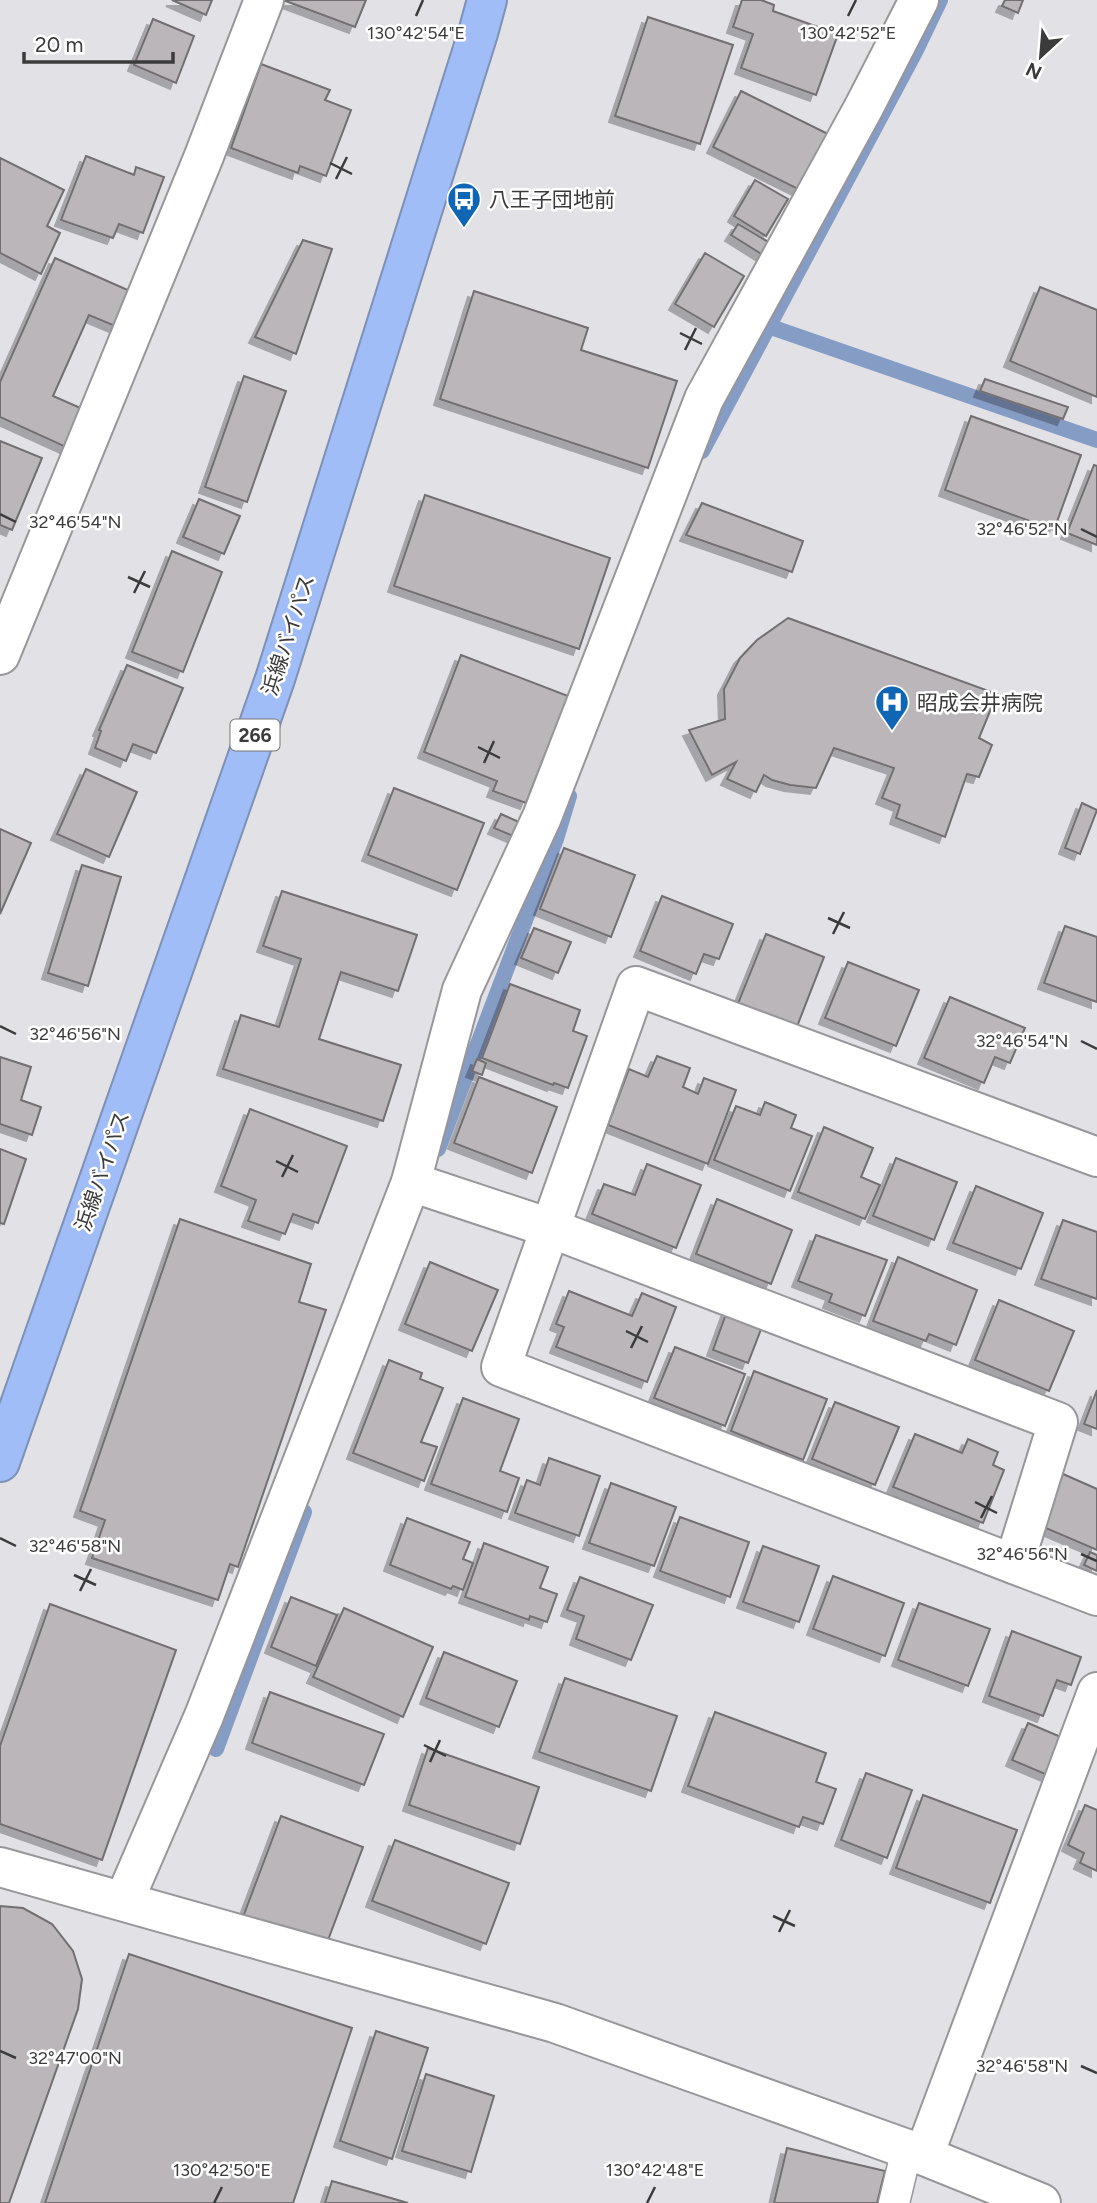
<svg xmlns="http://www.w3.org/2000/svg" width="1097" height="2203" font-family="Figtree,'Noto Sans JP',sans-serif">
	<defs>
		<filter id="shadow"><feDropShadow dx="-6" dy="6" stdDeviation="0" flood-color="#0004"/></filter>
	</defs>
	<rect width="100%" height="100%" fill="#e1e1e6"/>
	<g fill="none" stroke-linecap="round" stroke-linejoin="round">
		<g stroke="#859cc5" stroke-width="16">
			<polyline points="768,326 1097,440"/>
			<polyline points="702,451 915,52 940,0"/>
			<polyline points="438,1149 556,839 569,796"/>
			<polyline points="216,1749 304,1512"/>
		</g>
	</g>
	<g fill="#bab6b9" stroke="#726e71" stroke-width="2" filter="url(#shadow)">
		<polygon points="172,0 212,0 206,15"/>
		<polygon points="283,0 366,0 355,27"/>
		<polygon points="742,0 761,0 774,5 773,11 838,34 816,95 741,68 753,34 733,27"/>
		<polygon points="1005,0 1023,0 1018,13 1002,6"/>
		<polygon points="648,17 733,45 700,144 615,116"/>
		<polygon points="153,19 194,36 176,83 134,65"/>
		<polygon points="261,64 330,90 325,100 351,110 326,176 300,166 298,173 231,148"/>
		<polygon points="741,91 828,134 800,190 713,147"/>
		<polygon points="86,156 134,175 136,167 164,177 143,233 119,224 113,238 61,220"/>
		<polygon points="0,158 64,190 47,226 60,233 41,274 0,253"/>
		<polygon points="755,180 788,199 766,236 734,216"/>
		<polygon points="738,224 770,243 763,255 731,235"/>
		<polygon points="303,240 332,249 296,354 255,337"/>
		<polygon points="705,253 744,276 714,327 675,304"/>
		<polygon points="55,258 130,291 115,326 89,315 53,396 85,410 68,448 0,417 0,382"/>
		<polygon points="1040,287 1097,310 1097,397 1010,361"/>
		<polygon points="474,291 588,328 581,350 677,381 648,468 440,399"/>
		<polygon points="244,376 286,391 247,502 205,487"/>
		<polygon points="985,379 1068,407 1063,419 980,391"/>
		<polygon points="971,416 1081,455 1054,530 945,490"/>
		<polygon points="0,441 42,458 12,530 0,525"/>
		<polygon points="1094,465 1097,466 1097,545 1067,533"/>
		<polygon points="425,495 610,558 579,649 394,586"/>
		<polygon points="199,499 240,516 224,554 183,537"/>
		<polygon points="702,503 803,541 792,572 686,535"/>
		<polygon points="172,551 222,572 183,672 132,652"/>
		<polygon points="788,618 997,694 979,738 992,745 979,777 967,774 945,837 896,818 900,805 882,798 894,768 834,748 816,788 790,785 772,780 764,775 756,792 727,779 736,762 712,775 689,730 725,719 724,689 740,658 757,640"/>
		<polygon points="461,655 568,696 526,803 493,791 497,781 424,752"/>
		<polygon points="127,665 183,688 156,753 133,744 126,761 95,748 101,731 99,730"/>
		<polygon points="86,769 137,792 109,857 57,834"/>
		<polygon points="394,788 484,823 457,890 368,855"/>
		<polygon points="1082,803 1097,810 1080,854 1065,848"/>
		<polygon points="501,814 519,822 513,836 494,828"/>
		<polygon points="0,829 31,843 0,914"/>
		<polygon points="564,848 635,875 611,937 540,909"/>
		<polygon points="82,865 121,877 88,986 48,973"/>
		<polygon points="282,891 417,935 398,991 341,972 319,1039 401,1065 383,1121 223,1069 241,1015 279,1027 301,959 263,946"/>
		<polygon points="662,896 733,924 719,959 704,954 696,974 640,951"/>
		<polygon points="1065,926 1097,937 1097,1002 1044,983"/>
		<polygon points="534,928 571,942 558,973 521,958"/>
		<polygon points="766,934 824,957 796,1029 737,1006"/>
		<polygon points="848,962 919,990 896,1046 825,1018"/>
		<polygon points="510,984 580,1010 573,1031 587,1036 568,1088 554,1083 553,1085 482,1058"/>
		<polygon points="950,997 1025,1028 1010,1063 995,1057 984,1083 924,1058"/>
		<polygon points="657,1056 690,1068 683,1087 698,1094 704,1078 736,1090 708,1164 608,1125 629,1069 648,1077"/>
		<polygon points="0,1057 31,1067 21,1100 41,1107 32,1135 0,1124"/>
		<polygon points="477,1059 486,1063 482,1075 472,1071"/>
		<polygon points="479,1077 557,1107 532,1173 454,1143"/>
		<polygon points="765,1102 796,1115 791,1128 812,1136 790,1191 714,1160 736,1106 760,1115"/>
		<polygon points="250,1109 347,1146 318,1223 293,1214 285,1234 248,1221 256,1200 221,1186"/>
		<polygon points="824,1127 873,1148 861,1177 880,1185 865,1219 798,1192"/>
		<polygon points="0,1149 26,1159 4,1224 0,1223"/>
		<polygon points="896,1158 957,1182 934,1240 873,1216"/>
		<polygon points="647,1164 701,1185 676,1248 592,1214 604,1184 635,1195"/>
		<polygon points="976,1186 1043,1213 1021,1269 953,1243"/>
		<polygon points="717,1199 792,1230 771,1284 696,1254"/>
		<polygon points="180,1219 311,1264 299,1302 326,1310 238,1567 230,1564 218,1600 92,1558 105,1520 80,1511"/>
		<polygon points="1063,1220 1097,1232 1097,1299 1041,1279"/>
		<polygon points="816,1235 887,1260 865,1316 829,1302 832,1294 798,1281"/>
		<polygon points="898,1257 977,1290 956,1345 929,1334 926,1341 873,1321"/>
		<polygon points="430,1262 498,1290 472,1351 405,1324"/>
		<polygon points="569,1291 632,1316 642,1293 676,1307 647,1382 556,1347 564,1327 556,1324"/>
		<polygon points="999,1300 1074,1331 1049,1391 975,1360"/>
		<polygon points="727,1311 763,1324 748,1363 713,1350"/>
		<polygon points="675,1347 745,1374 725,1426 654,1398"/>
		<polygon points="389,1360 422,1373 420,1379 443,1388 421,1442 437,1447 424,1481 353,1453"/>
		<polygon points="754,1371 827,1399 803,1460 731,1431"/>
		<polygon points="1097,1390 1097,1429 1084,1424"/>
		<polygon points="463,1398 519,1419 500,1471 519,1478 507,1512 431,1484"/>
		<polygon points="835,1402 899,1427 875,1485 812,1459"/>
		<polygon points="915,1434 962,1453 968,1439 998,1452 993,1465 1004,1470 983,1523 893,1487"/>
		<polygon points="549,1458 600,1476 579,1536 515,1513 527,1480 540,1485"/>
		<polygon points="1063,1474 1097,1489 1097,1550 1041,1526"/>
		<polygon points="611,1483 676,1507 654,1566 589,1543"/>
		<polygon points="680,1517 749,1542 730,1597 660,1571"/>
		<polygon points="407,1518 470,1542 463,1559 473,1563 463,1590 453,1586 451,1589 390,1565"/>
		<polygon points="484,1543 548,1567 540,1588 557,1594 547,1622 530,1616 529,1620 465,1597"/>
		<polygon points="763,1546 819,1566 799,1622 743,1602"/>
		<polygon points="1090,1552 1097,1555 1097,1571 1084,1565"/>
		<polygon points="833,1576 904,1603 885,1656 813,1629"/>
		<polygon points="580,1577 653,1605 631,1660 576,1639 584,1616 567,1610"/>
		<polygon points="291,1597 337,1615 316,1666 271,1647"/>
		<polygon points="919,1603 990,1629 968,1686 898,1660"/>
		<polygon points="50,1604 176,1650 102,1860 0,1824 0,1746"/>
		<polygon points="344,1608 433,1647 403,1717 313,1677"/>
		<polygon points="1012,1631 1081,1657 1071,1685 1057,1680 1043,1716 989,1696"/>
		<polygon points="444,1652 517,1681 499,1727 426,1698"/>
		<polygon points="565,1678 677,1716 651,1791 539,1752"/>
		<polygon points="270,1692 384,1734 364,1785 252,1743"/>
		<polygon points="715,1712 826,1753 816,1782 836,1789 823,1824 803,1817 799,1827 688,1786"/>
		<polygon points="1028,1723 1068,1740 1052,1777 1012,1760"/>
		<polygon points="428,1748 539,1787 520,1844 409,1805"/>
		<polygon points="866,1773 912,1790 887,1858 841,1840"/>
		<polygon points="923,1795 1017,1830 990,1903 896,1868"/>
		<polygon points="1085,1805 1097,1810 1097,1871 1080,1863 1084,1853 1068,1845"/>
		<polygon points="281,1816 363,1847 325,1948 243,1917"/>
		<polygon points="395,1840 509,1883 486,1944 372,1901"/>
		<polygon points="0,1906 23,1908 52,1924 73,1951 82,1979 78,2009 9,2203 0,2203"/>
		<polygon points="129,1954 352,2028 293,2203 45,2203"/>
		<polygon points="376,2031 428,2048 392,2159 340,2141"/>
		<polygon points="426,2074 494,2096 471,2172 402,2151"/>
		<polygon points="787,2148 885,2171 877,2203 774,2203"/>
		<polygon points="332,2181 408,2203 325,2203"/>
	</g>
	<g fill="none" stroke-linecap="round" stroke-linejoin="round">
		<g stroke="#96969b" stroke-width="33">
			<polyline id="lane" points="894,2203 907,2149"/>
		</g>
		<g stroke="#96969b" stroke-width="42">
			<g id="street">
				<polyline points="0,655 204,156 264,0"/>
				<polyline points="1097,1157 636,986 501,1367 1097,1596"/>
				<polyline points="411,1182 550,1228 1058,1422 1014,1564"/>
				<polyline points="0,1867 555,2023 907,2149 1041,2203"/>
				<polyline points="124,1901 204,1716 411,1182 462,990 542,817 704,399 864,107 919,0"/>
				<polyline points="924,2155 1097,1692"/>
			</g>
		</g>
		<g stroke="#7d90b6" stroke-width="42">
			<polyline id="highway" points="0,1462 275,679 478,33 487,0"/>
		</g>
		<use href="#lane" stroke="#fff" stroke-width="30"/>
		<use href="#street" stroke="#fff" stroke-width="38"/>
		<use href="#highway" stroke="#a0bdf7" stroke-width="38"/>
	</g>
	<path fill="none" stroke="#3b3b3c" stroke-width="2.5" d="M 416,16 L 423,0M 848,16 L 856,0M 330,163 L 352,174M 336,179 L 347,157M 680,333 L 702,344M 685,350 L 696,328M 0,514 L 16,522M 1081,529 L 1097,537M 128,577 L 150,587M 134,593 L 145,571M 478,747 L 500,758M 484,763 L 494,741M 828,918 L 850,928M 833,934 L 844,912M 0,1026 L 16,1034M 1081,1041 L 1097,1049M 276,1161 L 298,1172M 282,1177 L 293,1155M 626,1331 L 648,1342M 631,1348 L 642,1326M 975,1502 L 997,1513M 981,1518 L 992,1496M 0,1538 L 16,1546M 1081,1554 L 1097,1561M 74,1575 L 96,1585M 80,1591 L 91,1569M 424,1745 L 446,1756M 430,1762 L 440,1740M 773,1916 L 795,1926M 779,1932 L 790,1910M 0,2051 L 16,2058M 1081,2066 L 1097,2073M 214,2203 L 222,2187M 647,2203 L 655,2187"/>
	<defs>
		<g id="bus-pin" transform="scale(1.75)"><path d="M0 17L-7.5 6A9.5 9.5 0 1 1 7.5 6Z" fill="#0e66b4" stroke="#fff"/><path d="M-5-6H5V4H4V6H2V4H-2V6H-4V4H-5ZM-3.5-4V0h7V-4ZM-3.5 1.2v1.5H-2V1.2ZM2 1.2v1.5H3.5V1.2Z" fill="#fff"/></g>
		<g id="hospital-pin" transform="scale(1.75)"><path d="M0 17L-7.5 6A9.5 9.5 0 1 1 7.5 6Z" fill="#0e66b4" stroke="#fff"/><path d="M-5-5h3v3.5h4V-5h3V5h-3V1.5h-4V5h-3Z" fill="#fff"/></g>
	</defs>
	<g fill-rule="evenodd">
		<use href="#bus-pin" x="464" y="199"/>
		<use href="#hospital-pin" x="892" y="702"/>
	</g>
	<g text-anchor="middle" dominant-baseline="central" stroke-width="5" stroke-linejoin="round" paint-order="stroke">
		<rect fill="#fff" stroke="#767676" stroke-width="2" x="230.5" y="719.5" width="49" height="31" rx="5"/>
		<g font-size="19" font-weight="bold" fill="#3b3b3c">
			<text x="255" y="735">266</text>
		</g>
		<g font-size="21" fill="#3b3b3c" stroke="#fff" text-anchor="start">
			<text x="489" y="199">八王子団地前</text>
			<text x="917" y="702">昭成会井病院</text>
		</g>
		<g font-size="21" fill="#3b3b3c" stroke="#fff">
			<text transform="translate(288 635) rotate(-72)">浜線バイパス</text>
			<text transform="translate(102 1171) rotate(-71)">浜線バイパス</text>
		</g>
	</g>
	<g font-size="18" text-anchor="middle" fill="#3b3b3c" stroke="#fff" stroke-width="5" stroke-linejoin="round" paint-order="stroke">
		<text x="848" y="39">130°42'52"E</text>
		<text x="416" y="39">130°42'54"E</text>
		<text x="75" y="528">32°46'54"N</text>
		<text x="1022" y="535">32°46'52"N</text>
		<text x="75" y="1040">32°46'56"N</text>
		<text x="1022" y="1047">32°46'54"N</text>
		<text x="75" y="1552">32°46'58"N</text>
		<text x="1022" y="1560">32°46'56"N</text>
		<text x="75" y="2064">32°47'00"N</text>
		<text x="1022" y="2072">32°46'58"N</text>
		<text x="222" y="2176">130°42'50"E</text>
		<text x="655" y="2176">130°42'48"E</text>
	</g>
	<g transform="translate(1041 56) rotate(206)" stroke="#ffffff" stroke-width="5" paint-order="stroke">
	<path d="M0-5L12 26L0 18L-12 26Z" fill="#3b3b3c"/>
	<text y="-10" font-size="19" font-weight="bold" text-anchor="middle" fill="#3b3b3c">N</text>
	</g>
	<path d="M24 52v10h149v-10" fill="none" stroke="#3b3b3c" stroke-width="3.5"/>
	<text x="35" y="52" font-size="21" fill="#3b3b3c" stroke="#ffffff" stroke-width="5" paint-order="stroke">20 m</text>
</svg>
